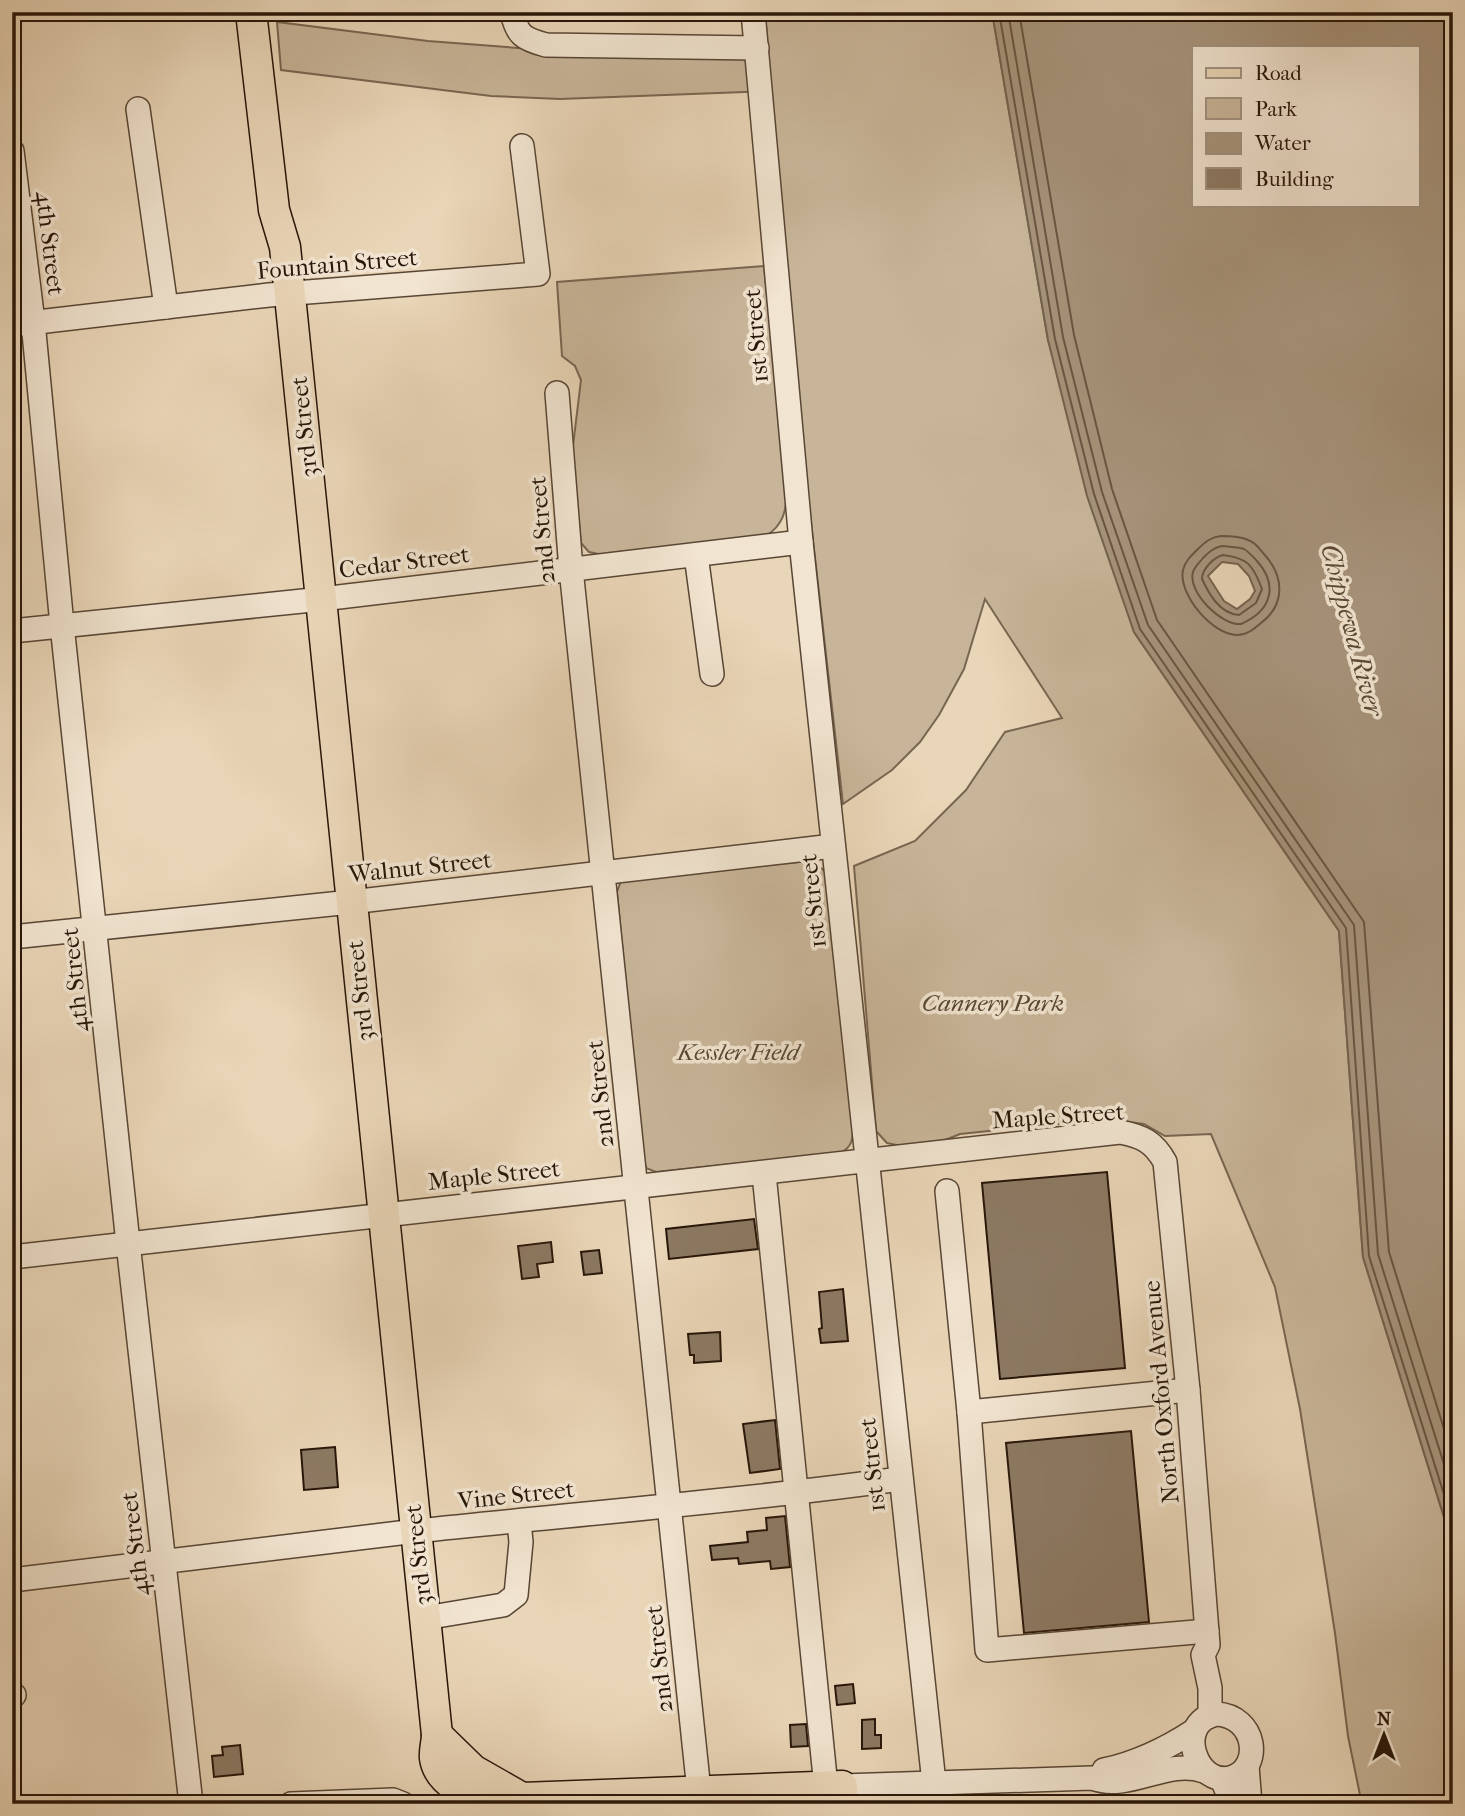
<svg xmlns="http://www.w3.org/2000/svg" width="1465" height="1816" font-family="'IM FELL French Canon',serif">
	<rect width="100%" height="100%" fill="#e9d5b7"/>
	<filter id="stains"><feTurbulence type="fractalNoise" baseFrequency=".00286" numOctaves="4"/><feColorMatrix values="0 0 0 0 .2 0 0 0 0 .09 0 0 0 0 .02 0 0 0 .5 -.17"/></filter>
	<radialGradient id="worn" r=".72"><stop offset=".6" stop-color="#630" stop-opacity="0"/><stop offset="1" stop-color="#630" stop-opacity=".3"/></radialGradient>
	<g fill="#c8b599" stroke="#786651" stroke-width="2">
		<path d="M 765,12 L 992,12 L 1048,340 L 1134,632 L 1339,931 L 1363,1257 L 1453,1546 L 1453,1804 L 1363,1804 L 1360,1795 L 1348,1736 L 1335,1633 L 1300,1409 L 1275,1287 L 1211,1134 L 1165,1136 L 1144,1124 L 1107,1119 L 960,1134 C 938,1144 911,1150 887,1143 L 876,1131 L 854,866 L 915,841 L 966,790 L 1005,732 L 1062,718 L 985,599 L 964,669 L 939,715 L 920,742 L 892,770 L 843,804 L 804,461 L 771,91 L 560,99 L 491,96 L 281,70 L 277,22 L 428,41 L 545,50 L 768,53 Z"/>
		<path d="M 764,266 L 787,492 C 786,512 783,525 766,536 L 603,555 L 589,552 L 581,543 L 572,454 L 581,380 L 575,366 L 562,356 L 557,282 Z"/>
		<path d="M 808,861 C 834,870 828,883 829,907 L 853,1124 C 853,1138 853,1147 840,1153 L 656,1172 L 646,1168 L 642,1152 L 617,892 L 621,881 L 627,880 Z"/>
	</g>
	<path fill="#a7947c" stroke="#74624e" stroke-width="2" fill-rule="evenodd" d="M 992,12 L 1453,12 L 1453,1546 L 1363,1257 L 1339,931 L 1134,632 L 1087,496 L 1048,340 ZM 1194,47 L 1418,47 L 1418,205 L 1194,205 ZM 1222,562 L 1238,564 L 1249,576 L 1255,591 L 1250,599 L 1237,609 L 1224,601 L 1208,576 Z"/>
	<g fill="none" stroke-linecap="round" stroke-linejoin="round">
		<g stroke="#685542" stroke-width="2">
			<polyline points="999,12 1055,339 1094,494 1140,629 1346,928 1369,1256 1453,1523"/>
			<polyline points="1008,12 1063,337 1102,492 1148,625 1354,925 1378,1254 1453,1493"/>
			<polyline points="1019,12 1074,335 1112,489 1157,620 1364,922 1389,1252 1453,1458"/>
			<path d="M 1221,536 C 1230,536 1240,536 1248,540 C 1255,542 1259,548 1264,554 C 1284,576 1286,604 1261,623 C 1254,629 1247,635 1237,635 C 1213,635 1178,595 1183,570 C 1185,561 1192,555 1198,549 C 1205,542 1211,537 1221,536 Z"/>
			<path d="M 1222,546 C 1229,547 1238,547 1244,549 C 1249,552 1253,557 1257,561 C 1279,586 1271,611 1241,624 C 1222,626 1187,592 1193,572 C 1195,566 1200,562 1203,558 C 1209,552 1213,548 1222,546 Z"/>
			<path d="M 1223,555 C 1248,558 1253,565 1262,589 L 1256,603 L 1239,615 C 1220,614 1209,594 1202,579 C 1202,569 1214,557 1223,555 Z"/>
		</g>
	</g>
	<g fill="#8c7963" stroke="#281609" stroke-width="2">
		<polygon points="1107,1172 1125,1368 1000,1379 982,1183"/>
		<polygon points="754,1219 758,1249 669,1259 666,1229"/>
		<polygon points="551,1242 553,1262 537,1264 539,1277 522,1279 518,1246"/>
		<polygon points="599,1250 602,1273 584,1275 581,1252"/>
		<polygon points="843,1289 848,1341 821,1343 819,1329 822,1328 819,1292"/>
		<polygon points="720,1332 721,1361 694,1363 694,1355 690,1355 688,1334"/>
		<polygon points="775,1420 780,1469 750,1473 743,1424"/>
		<polygon points="1131,1431 1149,1622 1024,1633 1006,1443"/>
		<polygon points="335,1447 338,1487 304,1490 301,1450"/>
		<polygon points="785,1516 790,1567 771,1569 770,1561 739,1564 738,1558 712,1560 710,1546 748,1542 747,1532 767,1530 766,1518"/>
		<polygon points="853,1684 855,1703 837,1705 835,1686"/>
		<polygon points="875,1719 875,1735 881,1735 881,1748 862,1749 862,1720"/>
		<polygon points="806,1724 808,1746 791,1747 790,1725"/>
		<polygon points="240,1745 243,1774 214,1777 212,1756 223,1755 222,1747"/>
	</g>
	<g fill="none" stroke-linecap="round" stroke-linejoin="round">
		<g stroke="#584634" stroke-width="26">
			<g id="minor">
				<path d="M 512,12 C 517,35 523,39 546,45 L 757,48"/>
				<polyline points="753,12 801,542 934,1783"/>
				<polyline points="138,109 166,307"/>
				<polyline points="12,151 33,322 62,625 128,1243 191,1804"/>
				<polyline points="12,325 269,295 538,274 522,146"/>
				<polyline points="557,393 571,569 699,1791"/>
				<polyline points="696,555 712,674"/>
				<polyline points="12,631 322,599 801,542"/>
				<polyline points="12,937 351,902 833,846"/>
				<polyline points="764,1174 826,1787"/>
				<polyline points="947,1191 969,1412 1188,1390"/>
				<path d="M 12,1257 L 1120,1132 C 1142,1136 1154,1142 1165,1162 L 1188,1390 L 1208,1645 L 1203,1655 L 1210,1688 L 1210,1716"/>
				<polyline points="969,1412 987,1650 1207,1631"/>
				<path d="M 12,1580 C 147,1563 282,1546 416,1531 C 578,1514 739,1501 900,1479"/>
				<polyline points="425,1618 503,1605 516,1595 521,1542 519,1521"/>
				<polyline points="12,1695 14,1695"/>
				<path d="M 1216,1714 C 1257,1716 1262,1767 1233,1777 C 1197,1790 1173,1723 1216,1714 Z"/>
				<polyline points="1247,1766 1250,1804"/>
				<path d="M 1104,1770 C 1137,1763 1166,1749 1195,1730"/>
				<polyline points="1222,1779 1232,1804"/>
				<path d="M 842,1786 L 1092,1778 C 1130,1792 1166,1758 1204,1771"/>
				<polyline points="291,1804 393,1800 403,1804"/>
			</g>
		</g>
		<g stroke="#281609" stroke-width="33">
			<g id="major">
				<path d="M 251,12 L 274,210 L 285,247 L 437,1735 C 437,1742 434,1751 435,1758 C 438,1782 469,1796 489,1804"/>
				<polyline points="437,1735 473,1770 522,1798"/>
				<polyline points="514,1804 522,1798 842,1786 842,1804"/>
			</g>
		</g>
		<use href="#minor" stroke="#f1e4d0" stroke-width="23"/>
		<use href="#major" stroke="#e9d5b7" stroke-width="30"/>
	</g>
	<g text-anchor="middle" dominant-baseline="central" stroke-width="7" stroke-linejoin="round" paint-order="stroke">
		<g font-size="24" fill="#281609" stroke="#f1e4d0">
			<text transform="translate(50 243) rotate(83)">4th Street</text>
			<text transform="translate(337 264) rotate(-5)">Fountain Street</text>
			<text transform="translate(756 336) rotate(-95)">1st Street</text>
			<text transform="translate(304 427) rotate(-96)">3rd Street</text>
			<text transform="translate(542 530) rotate(-95)">2nd Street</text>
			<text transform="translate(404 562) rotate(-7)">Cedar Street</text>
			<text transform="translate(420 867) rotate(-6)">Walnut Street</text>
			<text transform="translate(813 901) rotate(-96)">1st Street</text>
			<text transform="translate(75 980) rotate(-96)">4th Street</text>
			<text transform="translate(360 991) rotate(-96)">3rd Street</text>
			<text transform="translate(600 1094) rotate(-96)">2nd Street</text>
			<text transform="translate(1058 1116) rotate(-4)">Maple Street</text>
			<text transform="translate(494 1175) rotate(-6)">Maple Street</text>
			<text transform="translate(1161 1392) rotate(-95)">North Oxford Avenue</text>
			<text transform="translate(872 1465) rotate(-96)">1st Street</text>
			<text transform="translate(516 1495) rotate(-6)">Vine Street</text>
			<text transform="translate(135 1544) rotate(-97)">4th Street</text>
			<text transform="translate(418 1555) rotate(-96)">3rd Street</text>
			<text transform="translate(659 1659) rotate(-96)">2nd Street</text>
		</g>
		<g font-size="24" font-style="italic" fill="#584634" stroke="#f1e4d0">
			<text x="993" y="1003">Cannery Park</text>
			<text x="738" y="1052">Kessler Field</text>
		</g>
		<g font-size="26" font-style="italic" fill="#5b4837" stroke="#f1e4d0">
			<text transform="translate(1352 630) rotate(75)">Chippewa River</text>
		</g>
	</g>
	<rect width="1465" height="1816" fill="none" stroke="#e9d5b7" stroke-width="42"/>
	<rect x="14" y="14" width="1437" height="1788" fill="none" stroke="#281609" stroke-width="3.5"/>
	<rect x="21" y="21" width="1423" height="1774" fill="none" stroke="#281609" stroke-width="2"/>
	<rect x="1192" y="46" width="228" height="161" fill="#f1e4d0" stroke="#a19280" stroke-width="2"/>
	<rect x="1206" y="68" width="35" height="10" fill="#e9d5b7" stroke="#a19280" stroke-width="2"/>
	<text x="1255" y="80" font-size="21" fill="#281609">Road</text>
	<rect x="1206" y="98" width="35" height="21" fill="#c8b599" stroke="#a19280" stroke-width="2"/>
	<text x="1255" y="116" font-size="21" fill="#281609">Park</text>
	<rect x="1206" y="133" width="35" height="21" fill="#a7947c" stroke="#a19280" stroke-width="2"/>
	<text x="1255" y="150" font-size="21" fill="#281609">Water</text>
	<rect x="1206" y="168" width="35" height="21" fill="#8c7963" stroke="#a19280" stroke-width="2"/>
	<text x="1255" y="186" font-size="21" fill="#281609">Building</text>
	<g transform="translate(1384 1735)" stroke="#f1e4d0" stroke-width="5" paint-order="stroke">
	<path d="M0-5L12 26L0 18L-12 26Z" fill="#281609"/>
	<text y="-10" font-size="19" font-weight="bold" text-anchor="middle" fill="#281609">N</text>
	</g>
	<rect width="100%" height="100%" filter="url(#stains)"/>
	<rect width="100%" height="100%" fill="url(#worn)"/>
</svg>
